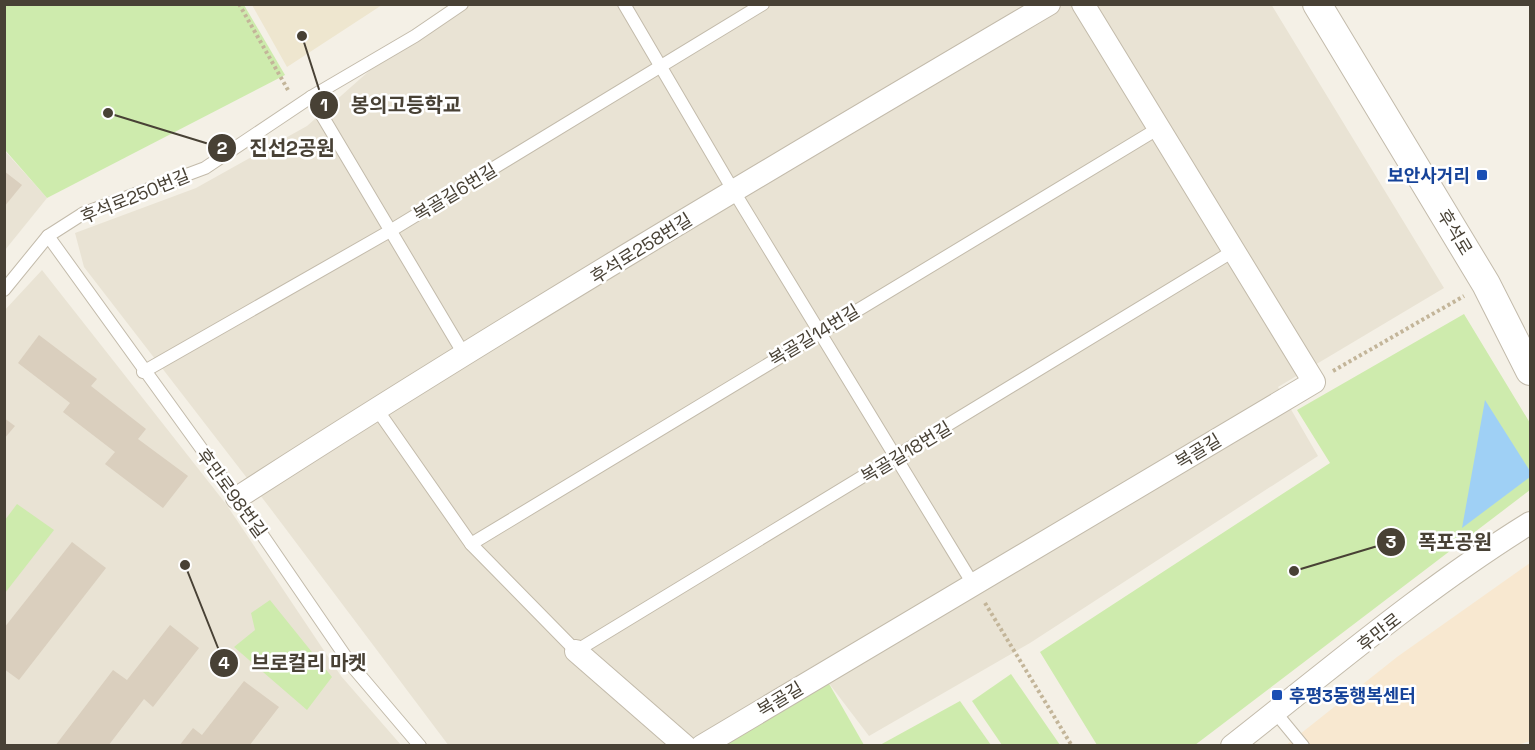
<svg xmlns="http://www.w3.org/2000/svg" width="1535" height="750" font-family="'Space Grotesk','Noto Sans KR',sans-serif">
	<rect width="100%" height="100%" fill="#f4f0e6"/>
	<g fill="#e9e3d4">
		<polygon points="1271,4 1444,288 1278,387 1318,456 1030,643 869,736 815,665 694,745 449,746 270,508 84,267 75,233 196,188 307,126 395,48 469,5"/>
		<polygon points="4,150 47,198 5,250 4,250"/>
		<polygon points="42,270 226,504 341,676 401,745 5,745 4,311"/>
	</g>
	<polygon fill="#f8e8d0" points="1530,563 1530,741 1515,746 1285,746 1397,657"/>
	<polygon fill="#eee6cf" points="252,5 251,5 382,5 287,67"/>
	<g fill="#ceebad">
		<polygon points="6,5 244,5 285,75 47,198 5,150"/>
		<polygon points="1464,314 1530,423 1530,490 1195,745 1097,745 1040,652 1330,463 1297,410"/>
		<polygon points="17,504 54,530 5,593 5,520"/>
		<polygon points="270,600 332,677 307,710 234,647 255,630 251,613"/>
		<polygon points="1011,674 1060,745 1002,745 972,701"/>
		<polygon points="828,682 864,745 723,746"/>
		<polygon points="960,701 991,745 880,745"/>
	</g>
	<polygon fill="#9fd0f5" points="1485,400 1530,471 1530,477 1462,528"/>
	<g fill="#dacfbe">
		<polygon points="4,171 22,185 4,207"/>
		<polygon points="39,335 97,379 91,386 146,429 138,439 188,476 163,508 105,464 115,452 63,412 70,403 18,363"/>
		<polygon points="4,418 15,426 4,439"/>
		<polygon points="72,542 106,568 19,680 4,669 4,628"/>
		<polygon points="170,625 199,648 153,707 144,699 108,746 55,746 113,670 127,680"/>
		<polygon points="244,681 279,707 249,746 179,746 193,728 202,735"/>
	</g>
	<g fill="none" stroke-linecap="round" stroke-linejoin="round">
		<g stroke="#c3bbab" stroke-width="14">
			<g id="service">
				<polyline points="624,4 733,190 973,584"/>
				<polyline points="311,97 465,356"/>
				<polyline points="48,236 237,498 352,666 420,746"/>
				<polyline points="4,290 48,236 84,213 205,168 311,97 415,36 462,4"/>
				<polyline points="143,372 390,231 763,4"/>
				<polyline points="376,408 471,544 576,651 1235,250"/>
				<polyline points="471,544 1159,128"/>
				<polyline points="1275,712 1303,746"/>
			</g>
		</g>
		<g stroke="#c3bbab" stroke-width="24">
			<g id="minor">
				<path d="M 237,498 C 503,326 776,165 1049,4"/>
				<polyline points="576,651 685,746"/>
				<polyline points="702,746 1314,382 1083,4"/>
				<path d="M 1232,746 C 1329,670 1425,588 1530,523"/>
			</g>
		</g>
		<g stroke="#c3bbab" stroke-width="30">
			<polyline id="tertiary" points="1317,4 1486,284 1530,371"/>
		</g>
		<g stroke="#c3b599" stroke-width="4" stroke-dasharray="3 3" stroke-linecap="butt">
			<polyline points="239,4 288,90"/>
			<polyline points="1333,371 1464,296"/>
			<polyline points="985,603 1072,746"/>
		</g>
		<use href="#service" stroke="#fff" stroke-width="12"/>
		<use href="#minor" stroke="#fff" stroke-width="22"/>
		<use href="#tertiary" stroke="#fff" stroke-width="28"/>
	</g>
	<g fill="#1a4fb4" stroke="#fff" stroke-width="2">
		<rect x="1476" y="169" width="12" height="12" rx="3"/>
		<rect x="1271" y="689" width="12" height="12" rx="3"/>
	</g>
	<g text-anchor="middle" dominant-baseline="central" stroke-width="5" stroke-linejoin="round" paint-order="stroke">
		<g font-size="18" font-weight="bold" fill="#164399" stroke="#fff" text-anchor="end">
			<text x="1470" y="175">보안사거리</text>
			<text x="1289" y="695" text-anchor="start">후평3동행복센터</text>
		</g>
		<g font-size="18" fill="#484135" stroke="#fff">
			<text transform="translate(455 192) rotate(-31)">복골길6번길</text>
			<text transform="translate(135 196) rotate(-22)">후석로250번길</text>
			<text transform="translate(1455 232) rotate(59)">후석로</text>
			<text transform="translate(641 248) rotate(-32)">후석로258번길</text>
			<text transform="translate(814 335) rotate(-31)">복골길14번길</text>
			<text transform="translate(1198 451) rotate(-31)">복골길</text>
			<text transform="translate(906 452) rotate(-31)">복골길18번길</text>
			<text transform="translate(232 493) rotate(54)">후만로98번길</text>
			<text transform="translate(1379 632) rotate(-38)">후만로</text>
			<text transform="translate(780 699) rotate(-31)">복골길</text>
		</g>
	</g>
	<path fill="none" stroke="#484135" stroke-width="2" d="M302 36L324 105M108 113L222 148M1294 571L1391 542M185 565L224 663"/>
	<g fill="#484135" stroke="#fff" stroke-width="2">
		<circle cx="302" cy="36" r="6"/>
		<circle cx="108" cy="113" r="6"/>
		<circle cx="1294" cy="571" r="6"/>
		<circle cx="185" cy="565" r="6"/>
		<circle cx="324" cy="105" r="15"/>
		<circle cx="222" cy="148" r="15"/>
		<circle cx="1391" cy="542" r="15"/>
		<circle cx="224" cy="663" r="15"/>
	</g>
	<g font-size="18" text-anchor="middle" font-weight="bold" fill="#fff">
		<text x="324" y="111">1</text>
		<text x="222" y="154">2</text>
		<text x="1391" y="548">3</text>
		<text x="224" y="669">4</text>
	</g>
	<g font-size="20" text-anchor="middle" font-weight="bold" fill="#484135" stroke="#fff" stroke-width="5" stroke-linejoin="round" paint-order="stroke">
		<text x="406" y="112">봉의고등학교</text>
		<text x="292" y="155">진선2공원</text>
		<text x="1455" y="549">폭포공원</text>
		<text x="309" y="670">브로컬리 마켓</text>
	</g>
	<rect width="1535" height="750" fill="none" stroke="#484135" stroke-width="12"/>
</svg>
